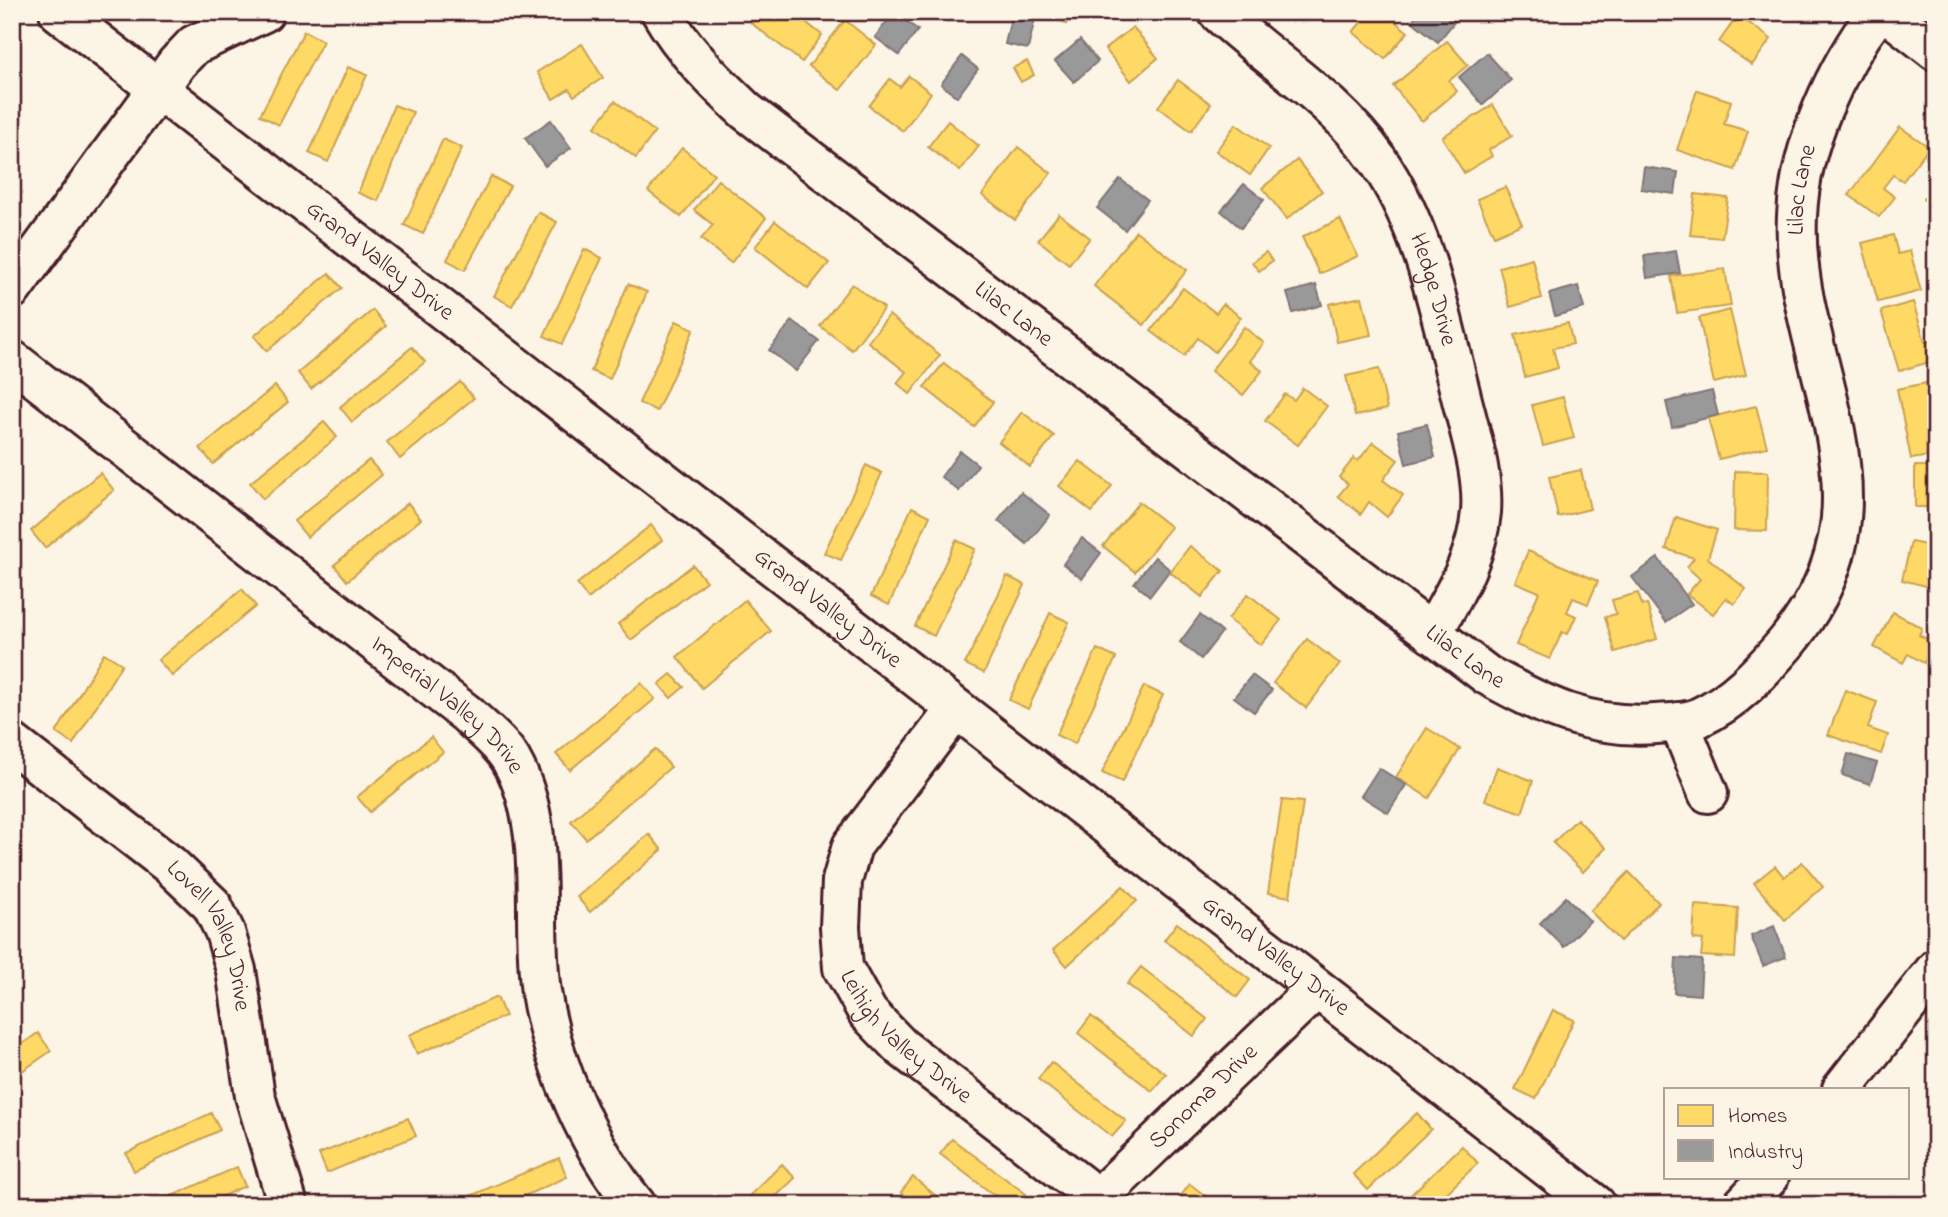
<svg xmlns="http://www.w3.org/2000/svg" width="1948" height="1217" font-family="'Indie Flower',sans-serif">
	<rect width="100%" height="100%" fill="#fcf5e5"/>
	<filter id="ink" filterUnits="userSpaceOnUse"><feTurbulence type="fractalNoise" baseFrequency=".0143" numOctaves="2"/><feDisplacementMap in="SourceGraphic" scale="14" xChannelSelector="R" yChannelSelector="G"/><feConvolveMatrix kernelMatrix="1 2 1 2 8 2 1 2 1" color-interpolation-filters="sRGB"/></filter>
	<g filter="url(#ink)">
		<g fill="#ffd966" stroke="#c9a154" stroke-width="2">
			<polygon points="518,12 570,12 540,23 537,14 520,19"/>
			<polygon points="758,12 793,12 822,35 802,62 751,23"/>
			<polygon points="1050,12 1074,12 1066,24"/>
			<polygon points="1075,12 1094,12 1087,21"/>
			<polygon points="1370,12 1384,12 1408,32 1385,59 1353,32"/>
			<polygon points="1738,15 1771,39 1752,65 1719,42"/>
			<polygon points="845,20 876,45 840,90 809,66"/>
			<polygon points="1133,27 1158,58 1131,81 1105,49"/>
			<polygon points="304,31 323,41 279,125 260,115"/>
			<polygon points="1447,41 1468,65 1449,81 1457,91 1422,121 1393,86"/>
			<polygon points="582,44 603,78 574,96 569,89 553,99 537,72"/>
			<polygon points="1027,61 1034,75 1021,82 1013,68"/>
			<polygon points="348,67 367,75 328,162 309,153"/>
			<polygon points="909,76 931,93 903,131 869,106 890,79 900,87"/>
			<polygon points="1178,80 1211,104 1191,131 1158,107"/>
			<polygon points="1697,90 1731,101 1724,124 1748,131 1735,170 1677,150"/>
			<polygon points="615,101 655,132 636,158 595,127"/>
			<polygon points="394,105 413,112 378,201 358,193"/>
			<polygon points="1493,105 1512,136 1489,150 1492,156 1464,173 1442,137"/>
			<polygon points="948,121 979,146 960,171 928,147"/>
			<polygon points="1236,124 1269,148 1250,175 1216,151"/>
			<polygon points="1900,127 1929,147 1903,181 1893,175 1883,188 1895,197 1879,217 1849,195"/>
			<polygon points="443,139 462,148 423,234 404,225"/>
			<polygon points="1018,147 1051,173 1015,220 982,195"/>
			<polygon points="682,148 714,174 681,217 648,191"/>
			<polygon points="1297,160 1322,191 1287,219 1262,188"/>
			<polygon points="491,176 510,186 465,270 447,260"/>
			<polygon points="718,180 766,218 731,263 701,239 713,225 694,210"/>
			<polygon points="1936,182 1936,209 1923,199"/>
			<polygon points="1505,187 1522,224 1494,236 1477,199"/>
			<polygon points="1695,194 1728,198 1722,238 1690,235"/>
			<polygon points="538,212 557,222 512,306 494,296"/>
			<polygon points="1059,214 1090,238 1069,264 1038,240"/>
			<polygon points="1340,219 1358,256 1319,274 1302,237"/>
			<polygon points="775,221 829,263 808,289 755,247"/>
			<polygon points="1136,231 1187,270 1144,325 1094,286"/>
			<polygon points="1893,235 1898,254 1910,251 1921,291 1878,302 1862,243"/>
			<polygon points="584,249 602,258 562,344 544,336"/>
			<polygon points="1266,252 1272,261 1259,271 1252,262"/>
			<polygon points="1532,258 1542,298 1510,307 1499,267"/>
			<polygon points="1725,269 1731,306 1677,313 1671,276"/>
			<polygon points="329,273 342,288 267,351 254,336"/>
			<polygon points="628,284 647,292 610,379 591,371"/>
			<polygon points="852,284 884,308 852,350 820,326"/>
			<polygon points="1183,288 1216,313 1223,304 1241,317 1215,352 1198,338 1184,356 1151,331"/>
			<polygon points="1362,297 1371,335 1337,342 1329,304"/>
			<polygon points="1913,302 1925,342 1936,339 1936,360 1899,371 1881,311"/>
			<polygon points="373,310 386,326 311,389 298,373"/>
			<polygon points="1730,310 1746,375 1714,383 1699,318"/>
			<polygon points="889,315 940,355 910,394 897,383 906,372 868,342"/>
			<polygon points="676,321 694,329 657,411 639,403"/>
			<polygon points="1568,323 1573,344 1553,348 1558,368 1525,377 1515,335"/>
			<polygon points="1244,327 1264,343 1250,361 1262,371 1243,395 1211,371"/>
			<polygon points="412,347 425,362 352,422 340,407"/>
			<polygon points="944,363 993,402 974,427 924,387"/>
			<polygon points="1379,369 1387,409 1355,416 1346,376"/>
			<polygon points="1936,381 1936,455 1911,459 1897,389"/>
			<polygon points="460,382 474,398 400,459 387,442"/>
			<polygon points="275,386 288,402 213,464 200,448"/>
			<polygon points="1303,388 1327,406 1298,445 1265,421 1285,394 1294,400"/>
			<polygon points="1563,397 1574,438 1543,446 1532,405"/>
			<polygon points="1756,406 1767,447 1719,459 1708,418"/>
			<polygon points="1022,412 1054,436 1030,467 999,442"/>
			<polygon points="324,422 337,437 263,499 250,483"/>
			<polygon points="1373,442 1398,460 1383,480 1403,495 1387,517 1369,502 1361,514 1338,496 1348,484 1339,477 1354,458 1358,461"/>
			<polygon points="369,460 382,475 307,537 294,521"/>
			<polygon points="1080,461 1112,486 1092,512 1059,486"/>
			<polygon points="866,465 882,473 841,560 824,553"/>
			<rect x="1915" y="466" width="21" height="41"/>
			<polygon points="1581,470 1590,509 1558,517 1549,477"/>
			<polygon points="1735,471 1768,472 1767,531 1734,530"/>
			<polygon points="100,473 114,490 45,548 31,531"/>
			<polygon points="1139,502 1171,527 1135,572 1103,546"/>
			<polygon points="408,503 421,519 347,581 334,565"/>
			<polygon points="912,507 930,516 889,605 871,596"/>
			<polygon points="1676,517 1717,530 1708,558 1746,589 1734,604 1726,598 1713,614 1687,594 1700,579 1687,567 1694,558 1666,549"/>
			<polygon points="651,525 662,540 588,599 577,584"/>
			<polygon points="956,540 975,549 934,636 915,626"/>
			<polygon points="1911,542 1936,547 1934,588 1902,580"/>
			<polygon points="1190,546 1223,571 1202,597 1170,572"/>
			<polygon points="1528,551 1598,581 1588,604 1573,598 1567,612 1576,616 1568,634 1562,632 1550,659 1516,645 1539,592 1515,582"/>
			<polygon points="693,565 706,581 631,640 618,624"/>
			<polygon points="1007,576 1025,585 984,673 965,664"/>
			<polygon points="242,589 256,606 172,676 158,660"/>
			<polygon points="1638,593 1642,605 1647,604 1657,639 1615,652 1605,617 1616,614 1612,600"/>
			<polygon points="1248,594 1281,620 1261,645 1228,619"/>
			<polygon points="745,600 771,631 702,688 677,657"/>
			<polygon points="1893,612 1922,628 1919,635 1934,643 1924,663 1908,654 1903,663 1874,647"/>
			<polygon points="1050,613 1069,622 1028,709 1009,700"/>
			<polygon points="1307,639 1340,664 1306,708 1273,683"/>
			<polygon points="1097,649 1116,658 1075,744 1056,735"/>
			<polygon points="104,653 122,664 73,744 56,733"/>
			<polygon points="671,674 684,687 671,698 659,684"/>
			<polygon points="641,683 655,699 570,770 556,754"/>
			<polygon points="1144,686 1163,695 1122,782 1102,773"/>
			<polygon points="1845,690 1877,702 1868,728 1888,735 1881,754 1828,735"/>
			<polygon points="1427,728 1460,749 1429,798 1396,777"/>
			<polygon points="431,737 443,752 370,812 357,797"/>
			<polygon points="655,749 671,767 586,839 571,821"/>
			<polygon points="1497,767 1533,781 1522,813 1485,800"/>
			<polygon points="1282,800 1303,802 1290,897 1268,893"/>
			<polygon points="1577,819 1606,848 1583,872 1553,843"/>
			<polygon points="649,834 662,850 590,912 577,897"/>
			<polygon points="1802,862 1823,887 1785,920 1754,883 1775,866 1784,877"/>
			<polygon points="1629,872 1659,903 1620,941 1590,911"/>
			<polygon points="1123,886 1137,901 1067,966 1053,950"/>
			<polygon points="1695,905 1738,908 1735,958 1701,956 1703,940 1693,939"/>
			<polygon points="1177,923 1250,980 1237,997 1164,940"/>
			<polygon points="1141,967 1207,1019 1194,1036 1127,984"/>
			<polygon points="497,997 505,1016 417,1054 409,1035"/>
			<polygon points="1553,1010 1574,1020 1536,1099 1515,1089"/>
			<polygon points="1091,1016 1166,1074 1152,1091 1078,1033"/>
			<polygon points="38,1033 51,1051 12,1078 12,1051"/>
			<polygon points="1051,1062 1126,1121 1112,1137 1038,1079"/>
			<polygon points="211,1113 220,1130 134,1171 126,1153"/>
			<polygon points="1417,1113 1431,1129 1368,1190 1353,1174"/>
			<polygon points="408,1118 416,1136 327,1173 319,1154"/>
			<polygon points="952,1139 1026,1194 1018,1205 1007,1205 940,1154"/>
			<polygon points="1462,1146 1478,1163 1434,1205 1400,1205"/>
			<polygon points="559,1158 567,1177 504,1205 474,1205 470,1196"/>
			<polygon points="782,1164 795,1178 767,1205 740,1205"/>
			<polygon points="237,1167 245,1186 203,1205 152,1205"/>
			<polygon points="913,1177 947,1205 916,1205 901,1192"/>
			<polygon points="1190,1184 1217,1205 1180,1205 1176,1202"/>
			<polygon points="119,1194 124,1205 94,1205"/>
		</g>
		<g fill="#999" stroke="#817478" stroke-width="2">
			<polygon points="894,12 918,30 899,55 875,37"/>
			<polygon points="1419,12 1456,12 1460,15 1438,42 1412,21"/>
			<polygon points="1012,13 1035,18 1028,49 1005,44"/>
			<polygon points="1080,40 1098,61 1074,82 1055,61"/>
			<polygon points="1487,53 1511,80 1483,105 1459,77"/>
			<polygon points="962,56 978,69 957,97 941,84"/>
			<polygon points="551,120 571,148 545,166 525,138"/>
			<polygon points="1644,167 1678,172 1675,194 1641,189"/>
			<polygon points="1120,179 1148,200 1125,230 1097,208"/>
			<polygon points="1244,184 1264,200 1241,228 1221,211"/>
			<polygon points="1676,251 1680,273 1647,278 1644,256"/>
			<polygon points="1316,285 1322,305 1293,313 1287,293"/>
			<polygon points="1578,286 1584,308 1555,316 1549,294"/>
			<polygon points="792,321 819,341 796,371 769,350"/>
			<polygon points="1712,391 1718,415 1672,427 1666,402"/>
			<polygon points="1427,424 1435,457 1406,464 1398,431"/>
			<polygon points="960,451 978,465 959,491 941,477"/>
			<polygon points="1021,492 1050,515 1027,544 998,521"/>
			<polygon points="1082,538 1101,553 1082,579 1063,564"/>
			<polygon points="1155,557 1170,570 1150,596 1134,583"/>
			<polygon points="1658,558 1692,604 1666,622 1632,577"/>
			<polygon points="1200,615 1222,632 1201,659 1180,642"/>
			<polygon points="1252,675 1272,690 1254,712 1234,697"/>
			<polygon points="1848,754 1877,763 1870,784 1842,775"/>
			<polygon points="1379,768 1406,785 1388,813 1361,796"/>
			<polygon points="1566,897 1590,921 1564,947 1540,923"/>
			<polygon points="1774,926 1786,957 1763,966 1751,936"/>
			<polygon points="1676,958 1702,960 1700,995 1674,993"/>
		</g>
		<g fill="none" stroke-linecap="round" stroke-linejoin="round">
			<g stroke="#4a1f2b" stroke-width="44">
				<g id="minor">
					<path id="s1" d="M 59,12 L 1596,1205"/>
					<path id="s2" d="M 661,12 C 683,50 714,81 746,111 L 1487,675 C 1544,706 1589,729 1656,724 C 1670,723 1686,723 1698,718 C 1735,701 1761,672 1786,643 C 1821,601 1842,553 1842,498 C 1842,403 1792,313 1797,216 C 1800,145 1835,69 1878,12"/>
					<path id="s3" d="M 1218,12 C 1270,60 1337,101 1377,159 C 1425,229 1440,312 1460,392 C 1469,430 1484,473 1481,512 C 1477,558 1454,594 1432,634"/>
					<polyline points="12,289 177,63 194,45 264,12"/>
					<path id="s4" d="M 12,360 L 467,714 C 481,728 501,743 511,760 C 550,828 530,917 541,992 C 553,1067 588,1146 636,1205"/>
					<path id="s5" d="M 956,709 L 852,846 L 842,881 L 840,927 L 843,968 L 868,1013 L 901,1047 L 1107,1205"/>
					<polyline points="1679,722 1708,793"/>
					<path id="s6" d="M 12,743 L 170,865 L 212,905 L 225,932 L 236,970 L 255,1096 L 288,1205"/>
					<polyline points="1842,1089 1936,969"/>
					<path id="s7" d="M 1091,1205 L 1316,989"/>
					<polyline points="1743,1205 1769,1177"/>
				</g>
			</g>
			<g stroke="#4a1f2b" stroke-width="44">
				<polyline id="major" points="1886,12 1936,51"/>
			</g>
			<use href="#minor" stroke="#fcf5e5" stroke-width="38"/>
			<use href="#major" stroke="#fcf5e5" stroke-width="38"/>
		</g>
	</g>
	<g text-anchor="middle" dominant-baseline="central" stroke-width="7" stroke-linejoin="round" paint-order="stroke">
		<g font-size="24" fill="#4a1f2b" stroke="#fcf5e5">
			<text stroke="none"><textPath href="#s2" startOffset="1872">Lilac Lane</textPath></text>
			<text stroke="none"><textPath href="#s1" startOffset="406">Grand Valley Drive</textPath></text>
			<text stroke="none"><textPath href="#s3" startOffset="360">Hedge Drive</textPath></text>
			<text stroke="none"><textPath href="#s2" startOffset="467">Lilac Lane</textPath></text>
			<text stroke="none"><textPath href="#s1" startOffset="973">Grand Valley Drive</textPath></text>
			<text stroke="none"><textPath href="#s2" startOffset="1034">Lilac Lane</textPath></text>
			<text stroke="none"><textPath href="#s4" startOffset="556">Imperial Valley Drive</textPath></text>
			<text stroke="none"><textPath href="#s6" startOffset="284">Lovell Valley Drive</textPath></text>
			<text stroke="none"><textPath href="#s1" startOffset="1540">Grand Valley Drive</textPath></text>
			<text stroke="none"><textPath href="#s5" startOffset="390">Leihigh Valley Drive</textPath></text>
			<text stroke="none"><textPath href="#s7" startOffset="156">Sonoma Drive</textPath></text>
		</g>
	</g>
	<rect width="1948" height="1217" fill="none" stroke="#fcf5e5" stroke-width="42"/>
	<rect x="21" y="21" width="1906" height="1175" fill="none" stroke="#4a1f2b" stroke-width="2.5" filter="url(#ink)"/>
	<rect x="1664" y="1088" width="245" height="91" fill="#fcf5e5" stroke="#b59f9b" stroke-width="2"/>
	<rect x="1678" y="1105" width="35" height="21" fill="#ffd966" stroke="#b59f9b" stroke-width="2"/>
	<text x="1728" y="1122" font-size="21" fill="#4a1f2b">Homes</text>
	<rect x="1678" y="1140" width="35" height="21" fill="#999999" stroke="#b59f9b" stroke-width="2"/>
	<text x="1728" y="1158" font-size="21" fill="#4a1f2b">Industry</text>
</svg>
